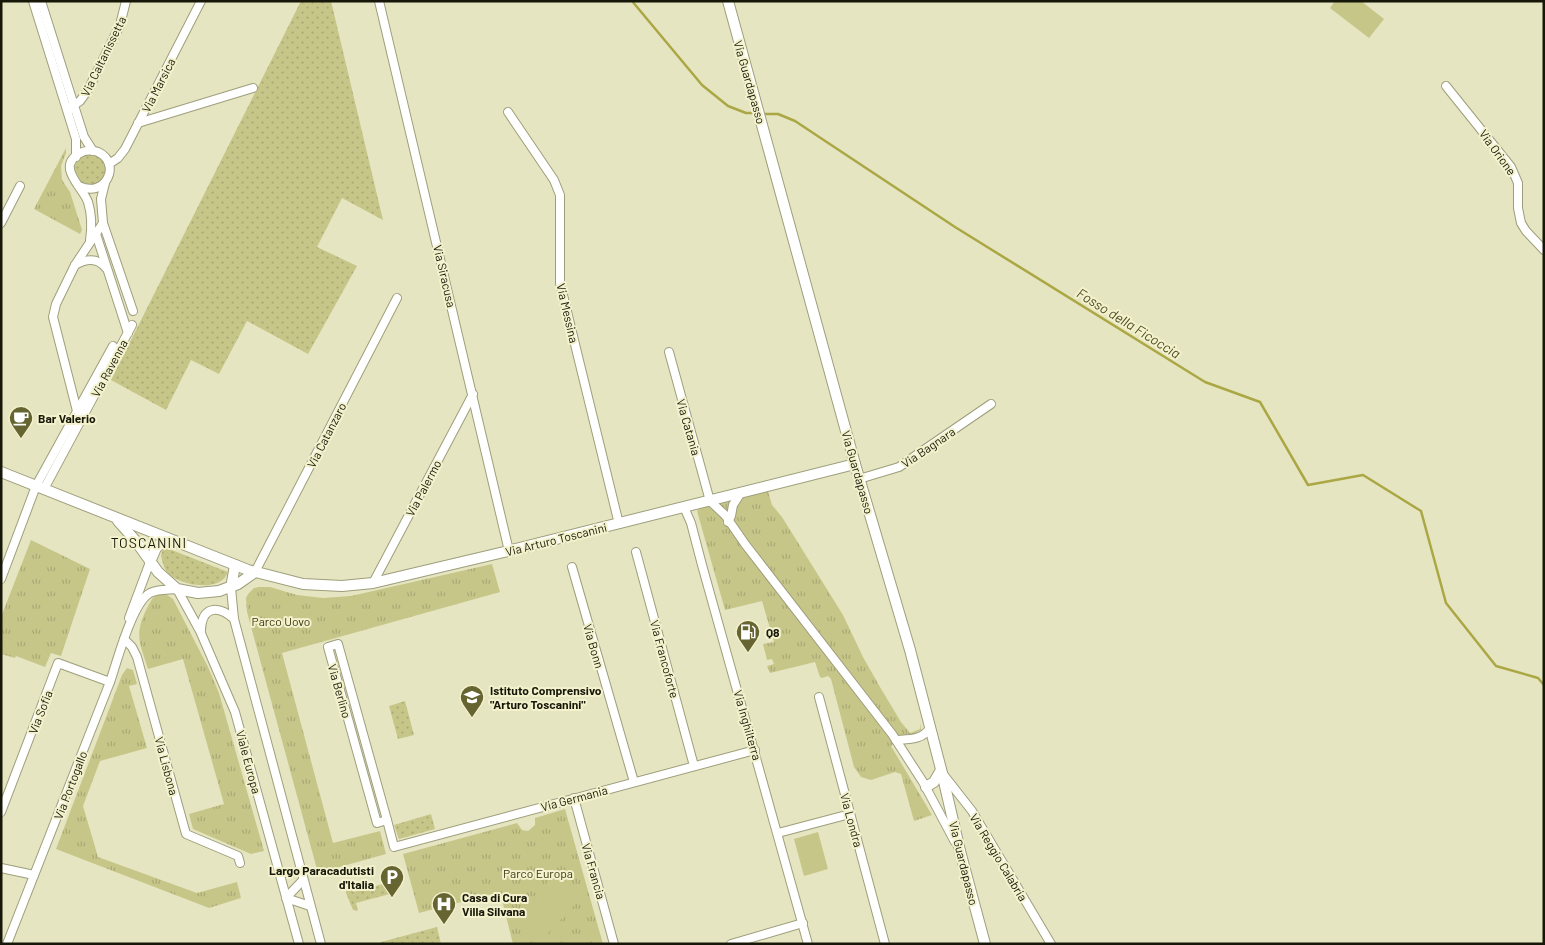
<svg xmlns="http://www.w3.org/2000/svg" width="1545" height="945" font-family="Barlow,sans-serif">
	<defs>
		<pattern id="grass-dots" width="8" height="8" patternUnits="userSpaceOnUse" patternTransform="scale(1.25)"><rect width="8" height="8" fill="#c7c689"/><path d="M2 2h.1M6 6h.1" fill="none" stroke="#aaa975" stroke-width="1.8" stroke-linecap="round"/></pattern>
		<pattern id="park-tufts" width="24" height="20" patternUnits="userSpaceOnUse" patternTransform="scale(1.25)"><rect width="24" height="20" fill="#c7c689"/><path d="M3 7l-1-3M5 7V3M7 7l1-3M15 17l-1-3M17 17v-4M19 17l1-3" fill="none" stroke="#aaa975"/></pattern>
	</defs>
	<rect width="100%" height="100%" fill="#e5e5c1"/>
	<g fill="url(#grass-dots)">
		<polygon points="301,1 331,1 383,220 342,198 317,247 357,266 308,354 247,321 219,374 191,360 166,410 111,380"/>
		<circle cx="90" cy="170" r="16"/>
		<path d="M 164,547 L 228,572 C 221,593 180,586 168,573 C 164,569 162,561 161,555 Z"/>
		<polygon points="405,701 414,735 398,739 389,706"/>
		<polygon points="431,814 435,829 399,839 394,825"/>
		<polygon points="394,881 397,892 356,903 358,911 353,910 346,893 347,885 350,884 353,892"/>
		<polygon points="437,927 441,944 381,944 381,942"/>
	</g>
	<g fill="url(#park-tufts)">
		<polygon points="66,148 66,153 61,166 62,180 70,192 82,230 80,234 34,209"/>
		<polygon points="768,491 772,505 782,517 843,615 863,657 880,687 901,722 910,733 920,729 921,723 921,730 913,734 903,735 891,746 932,815 914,821 901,774 895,772 871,780 861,777 854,767 831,679 828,676 822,678 820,677 815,662 770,673 767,666 774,664 772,659 767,660 763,644 774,642 762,601 725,610 697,511 700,508"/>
		<polygon points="31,540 90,569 61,656 51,653 45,667 16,656 15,658 1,654 1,617"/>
		<polygon points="492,564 500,592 282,653 333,843 380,831 386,854 318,873 247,612 246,598 248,594 254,588 259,587 270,587 297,595 323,598 351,596"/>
		<path d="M 158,594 L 167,595 L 173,599 L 208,667 L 219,693 L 264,851 L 251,854 L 193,829 L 189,814 L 224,804 L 183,659 L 148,669 C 140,643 134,636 146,610 C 150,603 151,598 158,594 Z"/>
		<polygon points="127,668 133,670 137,684 129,686 147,748 100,761 83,806 98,857 197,893 237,882 241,898 209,908 56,849 122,675"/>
		<polygon points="565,809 603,944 513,944 500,892 419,913 403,854 517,823 522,830 528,831 535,825 535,818"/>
	</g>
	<g fill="#c7c689">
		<polygon points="1335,1 1361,1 1384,19 1369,38 1330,8"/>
		<polygon points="818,832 828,869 804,876 794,839"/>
		<polygon points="554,875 580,899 538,944 513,921"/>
	</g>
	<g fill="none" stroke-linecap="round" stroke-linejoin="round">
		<g stroke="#aba744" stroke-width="2.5">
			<polyline points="632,1 702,85 728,106 746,113 756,113"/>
			<polyline points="761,114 778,114 795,121 955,227 1205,382 1260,402 1308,485 1363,475 1421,511 1446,603 1496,666 1538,678 1544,685"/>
		</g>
		<g stroke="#9f9e7c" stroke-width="10">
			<g id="minor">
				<polyline points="33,1 76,139 76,157"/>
				<polyline points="41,1 84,137 93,151"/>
				<polyline points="379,1 509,551"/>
				<polyline points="1446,86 1511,167 1518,183 1518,208 1521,223 1526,231 1544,250"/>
				<polyline points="70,108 80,101 88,90 120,25 126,1"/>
				<polyline points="508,112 554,180 560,195 560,283 619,524"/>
				<polyline points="138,123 253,88"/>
				<polyline points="109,164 118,158 125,149 201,1"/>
				<path d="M 79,186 C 106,199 122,163 98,152 C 93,150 85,150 80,153 C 55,167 83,187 88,202 C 92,215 92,227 90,240"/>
				<polyline points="1,223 20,186"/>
				<polyline points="103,223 133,311"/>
				<polyline points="96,234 128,333"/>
				<path d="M 75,265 C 86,259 97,257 106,268"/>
				<polyline points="669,352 710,501 725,515 745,544 892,734 923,782 955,842"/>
				<polyline points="77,411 53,317 56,304 75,265 103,223 101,199 105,183"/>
				<polyline points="859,479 899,467 991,404"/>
				<polyline points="44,489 132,325"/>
				<polyline points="684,507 691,523 702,565 808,944"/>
				<polyline points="728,522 731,516 733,505 740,494"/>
				<polyline points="636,552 694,766"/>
				<polyline points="572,567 634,782"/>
				<polyline points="255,572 397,298"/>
				<polyline points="1,579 36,486 113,346"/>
				<polyline points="373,583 473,394"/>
				<polyline points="231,588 234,619 321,944"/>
				<polyline points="129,618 150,562"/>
				<path d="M 201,630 C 202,606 218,605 234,619"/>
				<polyline points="124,639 132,647 137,657 186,834 238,856 240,863"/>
				<polygon points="338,644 387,820 377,823 328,647"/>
				<polyline points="819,697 885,944"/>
				<path d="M 896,740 C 910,739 922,740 930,728"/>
				<polyline points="943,774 972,811 1051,944"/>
				<polyline points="574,798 614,944"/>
				<polyline points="1,812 58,663 110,682"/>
				<polyline points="387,820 394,847 755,750"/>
				<polyline points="778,833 850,814"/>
				<polyline points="1,868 34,875"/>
				<polyline points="303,880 286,898 310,906"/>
				<path d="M 7,944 L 110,682 C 117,662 132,603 150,593 C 158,589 168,590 177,589 L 200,631 L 235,712 L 299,944"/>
				<polyline points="731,944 803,923"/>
			</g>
		</g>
		<g stroke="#9f9e7c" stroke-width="12">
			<g id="tertiary">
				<polyline points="728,1 855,464 910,650 942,773 960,851 985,944"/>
				<polyline points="1,472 248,570 303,584 342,586 373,583 504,552 855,464"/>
				<polyline points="118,521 135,540 158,572 177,589 198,593 219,591 238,584 255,572"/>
				<polyline points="150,562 156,548 167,538"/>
				<polyline points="231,588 235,565"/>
				<polyline points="926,787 934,782 941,770"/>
			</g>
		</g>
		<use href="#minor" stroke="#fff" stroke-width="8"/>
		<use href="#tertiary" stroke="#fff" stroke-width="10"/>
	</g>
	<defs>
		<g id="cafe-pin" transform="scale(1.25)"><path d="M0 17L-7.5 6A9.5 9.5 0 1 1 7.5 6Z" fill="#666431" stroke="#f3f2cd"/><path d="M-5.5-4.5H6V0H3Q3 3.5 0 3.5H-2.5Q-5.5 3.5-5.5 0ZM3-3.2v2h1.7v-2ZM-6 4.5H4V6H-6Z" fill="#fff"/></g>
		<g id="fuel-pin" transform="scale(1.25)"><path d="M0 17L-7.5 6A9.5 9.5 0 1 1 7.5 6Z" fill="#666431" stroke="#f3f2cd"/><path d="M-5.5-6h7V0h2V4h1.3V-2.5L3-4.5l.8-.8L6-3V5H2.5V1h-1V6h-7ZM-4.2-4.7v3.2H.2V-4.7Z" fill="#fff"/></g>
		<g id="school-pin" transform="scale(1.25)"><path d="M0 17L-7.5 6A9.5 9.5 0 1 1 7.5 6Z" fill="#666431" stroke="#f3f2cd"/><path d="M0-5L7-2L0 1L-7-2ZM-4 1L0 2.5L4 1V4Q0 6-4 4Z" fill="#fff"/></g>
		<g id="parking-pin" transform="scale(1.25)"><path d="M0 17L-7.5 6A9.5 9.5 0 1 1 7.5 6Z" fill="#666431" stroke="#f3f2cd"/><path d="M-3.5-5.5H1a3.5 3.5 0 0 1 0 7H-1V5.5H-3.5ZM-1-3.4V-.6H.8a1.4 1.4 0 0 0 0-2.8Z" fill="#fff"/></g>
		<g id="hospital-pin" transform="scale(1.25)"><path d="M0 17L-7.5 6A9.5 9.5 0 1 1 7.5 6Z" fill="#666431" stroke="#f3f2cd"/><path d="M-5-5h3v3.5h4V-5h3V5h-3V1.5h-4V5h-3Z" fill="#fff"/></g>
	</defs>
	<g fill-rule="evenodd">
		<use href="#cafe-pin" x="21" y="418"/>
		<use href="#fuel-pin" x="748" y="632"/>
		<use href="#school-pin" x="472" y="697"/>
		<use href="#parking-pin" x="392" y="877"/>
		<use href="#hospital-pin" x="444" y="904"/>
	</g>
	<g text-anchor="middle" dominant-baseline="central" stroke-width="4" stroke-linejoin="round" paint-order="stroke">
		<g font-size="12" fill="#171709" stroke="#f3f2cd">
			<text transform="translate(103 56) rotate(-64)">Via Caltanissetta</text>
			<text transform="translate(750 82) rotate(74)">Via Guardapasso</text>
			<text transform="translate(158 85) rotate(-63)">Via Marsica</text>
			<text transform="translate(1498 152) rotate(54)">Via Orione</text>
			<text transform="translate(445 276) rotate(77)">Via Siracusa</text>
			<text transform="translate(568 313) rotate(77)">Via Messina</text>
			<text transform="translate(109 368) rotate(-62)">Via Ravenna</text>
			<text transform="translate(689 427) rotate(74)">Via Catania</text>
			<text transform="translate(326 435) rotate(-63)">Via Catanzaro</text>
			<text transform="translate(928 447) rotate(-34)">Via Bagnara</text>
			<text transform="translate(858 472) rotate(74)">Via Guardapasso</text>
			<text transform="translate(423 488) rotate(-62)">Via Palermo</text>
			<text transform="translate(556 539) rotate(-14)">Via Arturo Toscanini</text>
			<text transform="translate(594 646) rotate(74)">Via Bonn</text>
			<text transform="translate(665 659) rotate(75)">Via Francoforte</text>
			<text transform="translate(340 691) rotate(74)">Via Berlino</text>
			<text transform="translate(40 712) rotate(-69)">Via Sofia</text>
			<text transform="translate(748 725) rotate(74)">Via Inghilterra</text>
			<text transform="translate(249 762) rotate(75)">Viale Europa</text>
			<text transform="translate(167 766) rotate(75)">Via Lisbona</text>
			<text transform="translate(70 785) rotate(-69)">Via Portogallo</text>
			<text transform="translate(574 798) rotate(-15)">Via Germania</text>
			<text transform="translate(852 820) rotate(75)">Via Londra</text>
			<text transform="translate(999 857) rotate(59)">Via Reggio Calabria</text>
			<text transform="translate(964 863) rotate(76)">Via Guardapasso</text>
			<text transform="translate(594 871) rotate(74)">Via Francia</text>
		</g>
		<g font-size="12" font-weight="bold" fill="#171709" stroke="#f3f2cd" text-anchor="start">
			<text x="38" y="418">Bar Valerio</text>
			<text x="766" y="632">Q8</text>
			<text x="490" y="690">Istituto Comprensivo<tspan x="490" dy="14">"Arturo Toscanini"</tspan></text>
			<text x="374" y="870" text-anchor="end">Largo Paracadutisti<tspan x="374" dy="14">d'Italia</tspan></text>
			<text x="462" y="897">Casa di Cura<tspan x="462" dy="14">Villa Silvana</tspan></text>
		</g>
		<g font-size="12" fill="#38360c" stroke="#f3f2cd">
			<text x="281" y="621">Parco Uovo</text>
			<text x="538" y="873">Parco Europa</text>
		</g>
		<g font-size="14" font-style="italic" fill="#4e4d24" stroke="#f3f2cd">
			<text transform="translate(1129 323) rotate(32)">Fosso della Ficoccia</text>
		</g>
		<g font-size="14" letter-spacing="1" fill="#171709" stroke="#f3f2cd">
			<text x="149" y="542">TOSCANINI</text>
		</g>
	</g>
	<rect width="1545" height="945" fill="none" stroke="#171709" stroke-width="5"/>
</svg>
